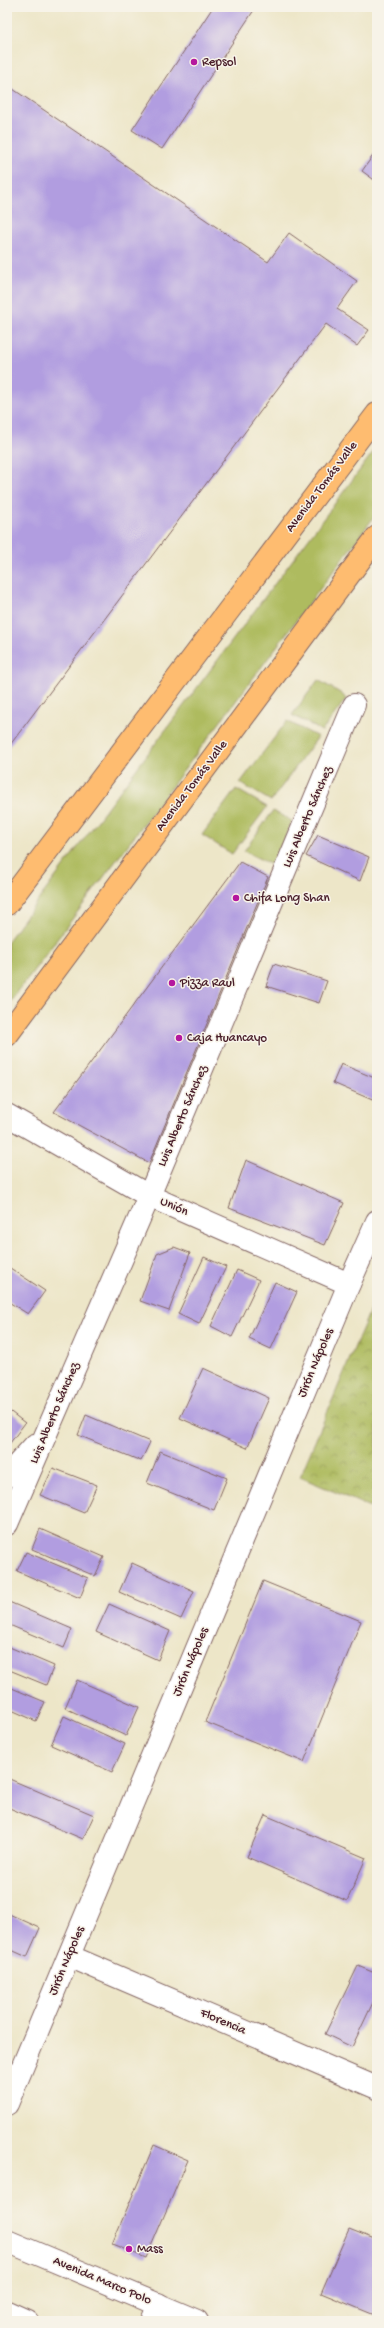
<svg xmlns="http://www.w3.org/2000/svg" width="384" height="2328" font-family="'Gochi Hand',sans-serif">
	<defs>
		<pattern id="park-crowns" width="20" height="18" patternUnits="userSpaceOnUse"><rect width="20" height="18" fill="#aebb5e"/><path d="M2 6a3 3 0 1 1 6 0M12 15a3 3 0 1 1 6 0" fill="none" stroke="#90974e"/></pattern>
	</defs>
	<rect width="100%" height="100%" fill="#f7f3e8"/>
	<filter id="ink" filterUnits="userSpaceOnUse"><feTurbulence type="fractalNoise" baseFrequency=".025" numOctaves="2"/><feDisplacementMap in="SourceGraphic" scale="8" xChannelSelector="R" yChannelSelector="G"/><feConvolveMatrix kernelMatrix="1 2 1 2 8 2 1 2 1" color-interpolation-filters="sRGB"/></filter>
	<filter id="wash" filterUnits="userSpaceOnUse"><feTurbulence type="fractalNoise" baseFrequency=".012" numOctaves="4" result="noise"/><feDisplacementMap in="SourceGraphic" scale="16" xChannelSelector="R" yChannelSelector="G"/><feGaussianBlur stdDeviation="0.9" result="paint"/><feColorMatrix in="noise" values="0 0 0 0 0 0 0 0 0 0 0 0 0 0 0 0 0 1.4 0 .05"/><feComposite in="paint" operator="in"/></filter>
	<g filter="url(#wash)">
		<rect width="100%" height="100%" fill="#ede6c8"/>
		<g fill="#aebb5e" stroke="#7c6d44">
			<polygon points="377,447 377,513 7,1006 7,942"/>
			<polygon points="318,680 342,694 346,699 322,731 292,715"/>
			<polygon points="287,721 318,737 271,801 240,783"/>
			<polygon points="236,789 267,807 232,854 202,835"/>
			<polygon points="273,811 292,821 274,866 244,851"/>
		</g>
		<polygon fill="url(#park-crowns)" stroke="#7c6d44" points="377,1294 377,1510 300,1477"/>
		<g id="blocks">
			<g fill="#b19de0">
				<polygon points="213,7 256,7 162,149 132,130"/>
				<polygon points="7,85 268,262 289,233 357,281 337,309 369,330 357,346 326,324 7,749"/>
				<polygon points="377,150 377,182 362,171"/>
				<polygon points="318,835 369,857 360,881 306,856"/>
				<polygon points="240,862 268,877 149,1163 54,1112"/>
				<polygon points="274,964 327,981 319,1003 266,986"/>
				<polygon points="341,1064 377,1079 377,1102 333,1083"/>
				<polygon points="246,1160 344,1203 325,1245 229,1208"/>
				<polygon points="174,1247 190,1253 169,1311 140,1301 157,1254"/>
				<polygon points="204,1257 226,1267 199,1324 178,1314"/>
				<polygon points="7,1266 45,1291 28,1314 7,1301"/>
				<polygon points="237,1270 259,1280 232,1337 211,1326"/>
				<polygon points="275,1282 297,1292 271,1349 249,1339"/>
				<polygon points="203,1368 269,1398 247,1448 180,1418"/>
				<polygon points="7,1409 25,1423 7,1447"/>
				<polygon points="86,1415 150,1442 141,1461 78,1435"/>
				<polygon points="160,1451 227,1478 214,1510 147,1483"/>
				<polygon points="53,1468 97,1485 84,1513 40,1495"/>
				<polygon points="40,1529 104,1557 95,1576 32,1549"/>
				<polygon points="26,1552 88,1578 80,1598 17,1571"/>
				<polygon points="132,1563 194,1591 181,1619 119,1592"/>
				<polygon points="263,1581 361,1621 304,1762 205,1722"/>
				<polygon points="9,1602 72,1629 64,1648 7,1624 7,1608"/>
				<polygon points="109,1604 170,1631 158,1660 96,1632"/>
				<polygon points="7,1646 54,1666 46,1685 7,1669"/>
				<polygon points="77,1680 139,1707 126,1736 65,1708"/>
				<polygon points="7,1686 45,1702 36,1721 7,1708"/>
				<polygon points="64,1716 125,1744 112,1772 51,1745"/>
				<polygon points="7,1778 94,1815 83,1839 7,1807"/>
				<polygon points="265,1815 366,1858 347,1901 247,1857"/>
				<polygon points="7,1913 40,1928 27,1957 7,1948"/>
				<polygon points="358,1966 377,1974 377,1994 352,2047 325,2034"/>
				<polygon points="154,2145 188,2160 146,2258 112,2244"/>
				<polygon points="349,2229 377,2240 377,2316 321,2293"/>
			</g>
		</g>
	</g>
	<g filter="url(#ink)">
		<use href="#blocks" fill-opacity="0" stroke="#836562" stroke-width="1"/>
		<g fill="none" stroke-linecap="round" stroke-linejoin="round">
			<g stroke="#836562" stroke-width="24">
				<g id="minor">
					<polyline points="7,1115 149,1196 349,1284"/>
					<polyline points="7,1476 35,1445"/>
					<polyline points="7,1524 149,1196 354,705"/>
					<polyline points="69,1956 377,2088"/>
					<polyline points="7,2104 349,1284 377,1221"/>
				</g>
			</g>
			<g stroke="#836562" stroke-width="24">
				<g id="tertiary">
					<polyline points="7,2241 197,2321"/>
					<polyline points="7,2312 27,2321"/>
					<polyline points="151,2321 158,2304"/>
				</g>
			</g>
			<g stroke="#836562" stroke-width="24">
				<g id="primary">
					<polyline points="7,904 377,414"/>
					<polyline points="7,1035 377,537"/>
				</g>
			</g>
			<use href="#minor" stroke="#fff" stroke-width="22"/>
			<use href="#tertiary" stroke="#fff" stroke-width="22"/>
			<use href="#primary" stroke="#febc70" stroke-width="22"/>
		</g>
	</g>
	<g fill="#b5179e" stroke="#f7f3e8" stroke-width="1.5">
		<circle cx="194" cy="62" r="4"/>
		<circle cx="236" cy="898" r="4"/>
		<circle cx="172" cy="983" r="4"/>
		<circle cx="179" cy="1038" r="4"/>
		<circle cx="129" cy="2249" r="4"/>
	</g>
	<g text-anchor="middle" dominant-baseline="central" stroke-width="3" stroke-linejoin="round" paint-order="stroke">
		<g font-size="13" fill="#4a1f2b" stroke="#f7f3e8" text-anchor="start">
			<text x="202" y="62">Repsol</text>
			<text x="244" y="898">Chifa Long Shan</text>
			<text x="180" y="983">Pizza Raul</text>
			<text x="187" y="1038">Caja Huancayo</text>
			<text x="137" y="2249">Mass</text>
		</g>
		<g font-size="13" fill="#4a1f2b" stroke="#f7f3e8">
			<text transform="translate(322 487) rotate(-53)">Avenida Tomás Valle</text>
			<text transform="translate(192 786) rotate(-53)">Avenida Tomás Valle</text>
			<text transform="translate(308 817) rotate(-67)">Luis Alberto Sánchez</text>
			<text transform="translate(183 1116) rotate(-67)">Luis Alberto Sánchez</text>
			<text transform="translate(174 1207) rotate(24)">Unión</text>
			<text transform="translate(316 1363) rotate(-67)">Jirón Nápoles</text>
			<text transform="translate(55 1413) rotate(-67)">Luis Alberto Sánchez</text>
			<text transform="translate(191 1662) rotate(-67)">Jirón Nápoles</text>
			<text transform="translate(67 1961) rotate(-67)">Jirón Nápoles</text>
			<text transform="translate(223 2022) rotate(23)">Florencia</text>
			<text transform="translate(102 2281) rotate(23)">Avenida Marco Polo</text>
		</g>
	</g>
	<rect width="384" height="2328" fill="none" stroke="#f7f3e8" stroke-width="24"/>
</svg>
